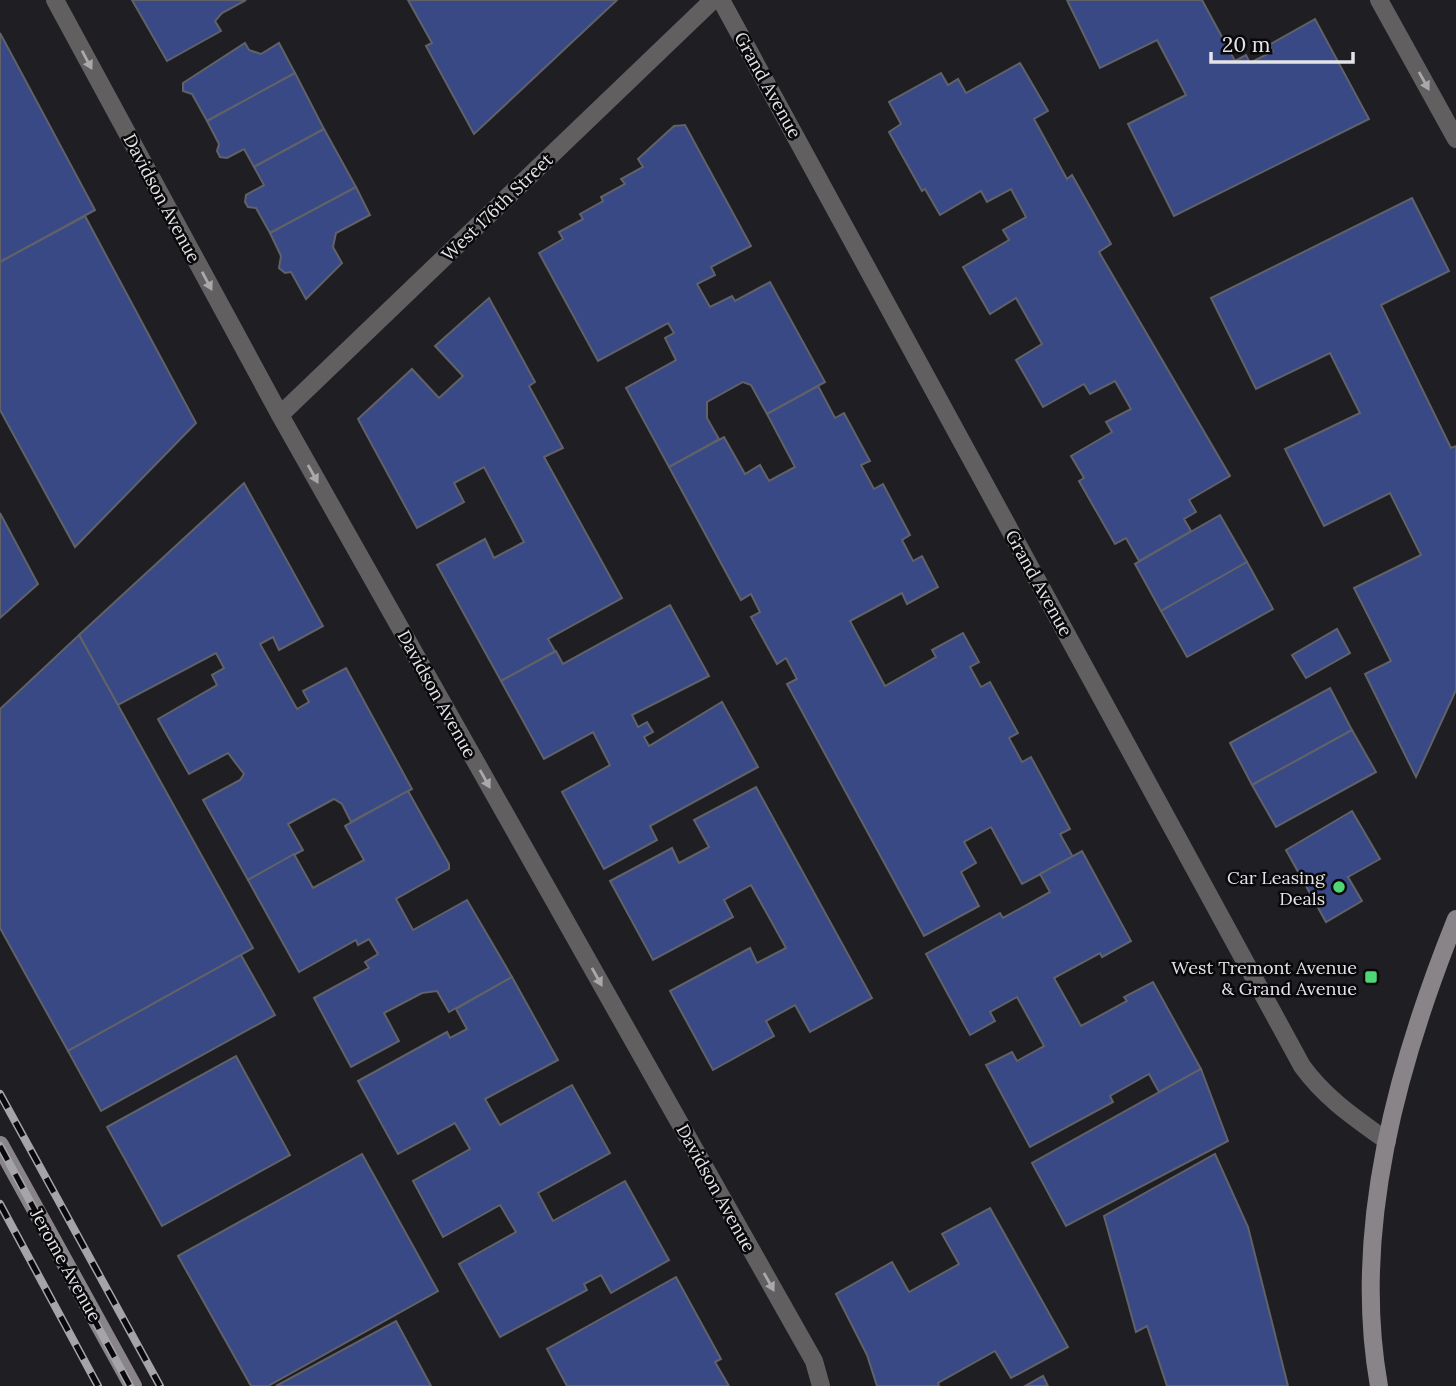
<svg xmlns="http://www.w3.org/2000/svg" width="1456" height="1386" font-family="Lora,serif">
	<rect width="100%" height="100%" fill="#1f1e22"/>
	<g fill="#394986" stroke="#606268" stroke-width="2">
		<polygon points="132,0 246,0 222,13 215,21 221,31 167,61"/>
		<polygon points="408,0 617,0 474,134 426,46 432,43"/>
		<polygon points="1067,0 1202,0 1235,61 1246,55 1250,63 1273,51 1269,45 1315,19 1369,119 1174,216 1128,124 1186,95 1157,40 1100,68"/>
		<polygon points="0,33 95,210 0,262"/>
		<polygon points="245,43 249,50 261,54 279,43 295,73 207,121 192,94 183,91 183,83"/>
		<polygon points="1020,63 1048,111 1034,119 1067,179 1072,175 1111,244 1099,252 1230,476 1189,500 1196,512 1184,519 1191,531 1139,561 1126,538 1115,544 1079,481 1084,478 1071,456 1112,432 1106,422 1131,409 1115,381 1090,394 1084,384 1043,407 1016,360 1042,344 1016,298 990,314 963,267 1009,240 1003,230 1026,217 1011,189 987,202 981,191 940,215 925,189 922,191 889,132 901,124 889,102 941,73 948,85 958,79 966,93"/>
		<polygon points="295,73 324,129 254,167 244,149 227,158 220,157 217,151 219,144 207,121"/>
		<polygon points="685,125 751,246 711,267 715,275 697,284 710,307 732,296 735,301 770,282 825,382 767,414 751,385 743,382 707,402 707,418 719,439 669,467 626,388 676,360 665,338 674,333 668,323 598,361 539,253 563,239 559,232 583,219 580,214 603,201 601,197 625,184 621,179 643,167 638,159 674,126"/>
		<polygon points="324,129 356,187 270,233 256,208 248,207 245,202 246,195 264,185 254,167"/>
		<polygon points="356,187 370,215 336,233 333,247 342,263 306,299 291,272 285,273 279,268 281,256 270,233"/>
		<polygon points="1412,198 1449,271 1381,305 1451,448 1456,446 1456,690 1416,777 1365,674 1391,661 1354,588 1421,555 1390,493 1324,526 1285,449 1360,413 1330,353 1256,389 1211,298"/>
		<polygon points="85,216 196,423 75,547 0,410 0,262"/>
		<polygon points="489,298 535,382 529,386 563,448 544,457 622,598 548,639 555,651 501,681 437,565 485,539 494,558 524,542 484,467 454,483 464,502 417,528 358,419 412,369 439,398 463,376 435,346"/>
		<polygon points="818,386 835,418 844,413 870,461 861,465 874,489 883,484 910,535 902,540 913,561 922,556 938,587 907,604 902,593 850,621 885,686 936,657 932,650 963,633 979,662 970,667 981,687 990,682 1018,733 1009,738 1022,762 1031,757 1070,829 1060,834 1073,857 1022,884 991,827 964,842 976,863 961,872 979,906 924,936 787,684 797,679 786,658 777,664 751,617 760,612 751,594 741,600 669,467 724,437 745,474 760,465 769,481 795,467 767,414"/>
		<polygon points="244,483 323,626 279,650 273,637 260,644 297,709 309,702 303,691 346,668 412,789 351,822 342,804 334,799 288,824 303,850 248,880 203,800 240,780 244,774 228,753 189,774 158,719 217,685 212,675 224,668 216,653 118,705 79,635"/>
		<polygon points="0,513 38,584 0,618"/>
		<polygon points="1220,515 1247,562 1161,611 1135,564"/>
		<polygon points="1247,562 1273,609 1187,657 1161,611"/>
		<polygon points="670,605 709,676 632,715 638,727 647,722 653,732 644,737 649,746 722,702 758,767 650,826 657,840 604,869 562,792 610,765 593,732 544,759 501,681 556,651 563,664"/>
		<polygon points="1337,629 1350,653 1306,678 1292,655"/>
		<polygon points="79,635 253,948 68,1051 0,928 0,709"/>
		<polygon points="1330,688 1352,730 1252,785 1230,743"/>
		<polygon points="1352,730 1376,772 1276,827 1252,785"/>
		<polygon points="756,787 872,998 810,1032 795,1005 766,1021 774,1036 713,1070 670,991 750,948 757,963 786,948 751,885 724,900 733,917 653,960 610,881 672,848 679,863 709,847 694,820"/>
		<polygon points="408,791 449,864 449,869 396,899 413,930 467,900 512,977 449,1012 437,991 422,993 384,1013 399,1041 351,1067 314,998 369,968 365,962 378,954 369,939 358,945 356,940 299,972 248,880 294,854 313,888 364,860 345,826"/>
		<polygon points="1352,811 1380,859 1348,877 1362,901 1326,922 1286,850"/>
		<polygon points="1082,851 1131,941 1102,957 1100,953 1054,978 1081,1026 1127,1001 1124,997 1153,982 1201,1069 1159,1092 1149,1074 1110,1096 1113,1102 1030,1147 986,1065 1012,1052 1017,1061 1044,1046 1017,997 990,1012 995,1021 970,1035 926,954 1000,913 1003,918 1050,892 1040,874"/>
		<polygon points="241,955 275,1015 101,1111 68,1051"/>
		<polygon points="512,977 558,1060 485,1099 500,1125 572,1085 610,1153 538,1193 553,1221 625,1181 669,1260 611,1293 601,1275 584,1284 587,1290 500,1337 459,1264 516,1232 500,1205 443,1237 413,1181 470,1149 455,1123 398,1154 358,1081 447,1032 450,1038 467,1029 456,1009"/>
		<polygon points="236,1056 290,1155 162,1226 107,1127"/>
		<polygon points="1201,1069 1228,1141 1066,1226 1032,1163"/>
		<polygon points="362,1154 438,1291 268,1386 251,1386 178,1256"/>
		<polygon points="1215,1154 1248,1227 1288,1386 1167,1386 1147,1326 1136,1332 1104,1216"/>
		<polygon points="990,1208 1068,1347 1011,1378 995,1351 938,1383 939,1386 877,1386 867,1355 836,1294 892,1262 909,1292 959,1264 942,1234"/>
		<polygon points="676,1277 721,1359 715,1362 729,1386 567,1386 547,1349"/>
		<polygon points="396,1321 431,1386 276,1386"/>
		<polygon points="1043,1376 1048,1386 1025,1386"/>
	</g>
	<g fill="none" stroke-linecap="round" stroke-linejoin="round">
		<g stroke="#625f61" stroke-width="18">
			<polyline points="55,0 280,415 814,1361 821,1386"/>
			<path d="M 721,0 L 1302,1066 C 1325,1098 1355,1118 1387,1141"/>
			<polyline points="1379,0 1456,139"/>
			<polyline points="280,415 713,0"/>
		</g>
		<g stroke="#888487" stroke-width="18">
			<polyline points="0,1145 133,1386"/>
			<path d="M 1379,1386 C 1351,1230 1398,1063 1456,919"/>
		</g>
		<g stroke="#a5a4a8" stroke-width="8">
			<g id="rail">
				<polyline points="0,1094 160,1386"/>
				<polyline points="0,1146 130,1386"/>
				<polyline points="0,1204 98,1386"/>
			</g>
		</g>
		<use href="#rail" stroke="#09080a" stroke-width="5" stroke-dasharray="16" stroke-linecap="butt"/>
	</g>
	<defs><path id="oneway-solid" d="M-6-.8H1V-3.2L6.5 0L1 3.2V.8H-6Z" transform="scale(1.75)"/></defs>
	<g fill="#aaa8ab">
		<use href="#oneway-solid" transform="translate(87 60) rotate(62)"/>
		<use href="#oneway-solid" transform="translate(1424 81) rotate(61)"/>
		<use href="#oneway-solid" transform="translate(207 281) rotate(62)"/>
		<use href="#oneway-solid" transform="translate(313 474) rotate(61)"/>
		<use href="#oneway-solid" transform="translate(485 779) rotate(61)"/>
		<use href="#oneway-solid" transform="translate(597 977) rotate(61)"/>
		<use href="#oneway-solid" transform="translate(769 1282) rotate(61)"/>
	</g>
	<g fill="#4fd675" stroke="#09080a" stroke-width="2.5">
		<circle cx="1339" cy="887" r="7"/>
		<rect x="1364" y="970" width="14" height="14" rx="3.5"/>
	</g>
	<g text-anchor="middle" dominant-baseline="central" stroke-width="5" stroke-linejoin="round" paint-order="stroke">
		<g font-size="18" fill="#e4e3e7" stroke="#09080a">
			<text transform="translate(768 85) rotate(61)">Grand Avenue</text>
			<text transform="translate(162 198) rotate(62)">Davidson Avenue</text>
			<text transform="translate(497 207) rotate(-44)">West 176th Street</text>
			<text transform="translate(1039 583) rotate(61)">Grand Avenue</text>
			<text transform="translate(437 694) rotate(61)">Davidson Avenue</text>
			<text transform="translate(716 1188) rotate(61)">Davidson Avenue</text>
			<text transform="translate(66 1265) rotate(61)">Jerome Avenue</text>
		</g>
		<g font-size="18" fill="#e4e3e7" stroke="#09080a" text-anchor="end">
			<text x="1325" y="877">Car Leasing<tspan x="1325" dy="21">Deals</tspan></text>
			<text x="1357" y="967">West Tremont Avenue<tspan x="1357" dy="21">&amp; Grand Avenue</tspan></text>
		</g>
	</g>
	<path d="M1211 52v10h142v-10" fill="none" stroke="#e4e3e7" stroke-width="3.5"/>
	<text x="1222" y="52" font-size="21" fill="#e4e3e7" stroke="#09080a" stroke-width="5" paint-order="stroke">20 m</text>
</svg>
